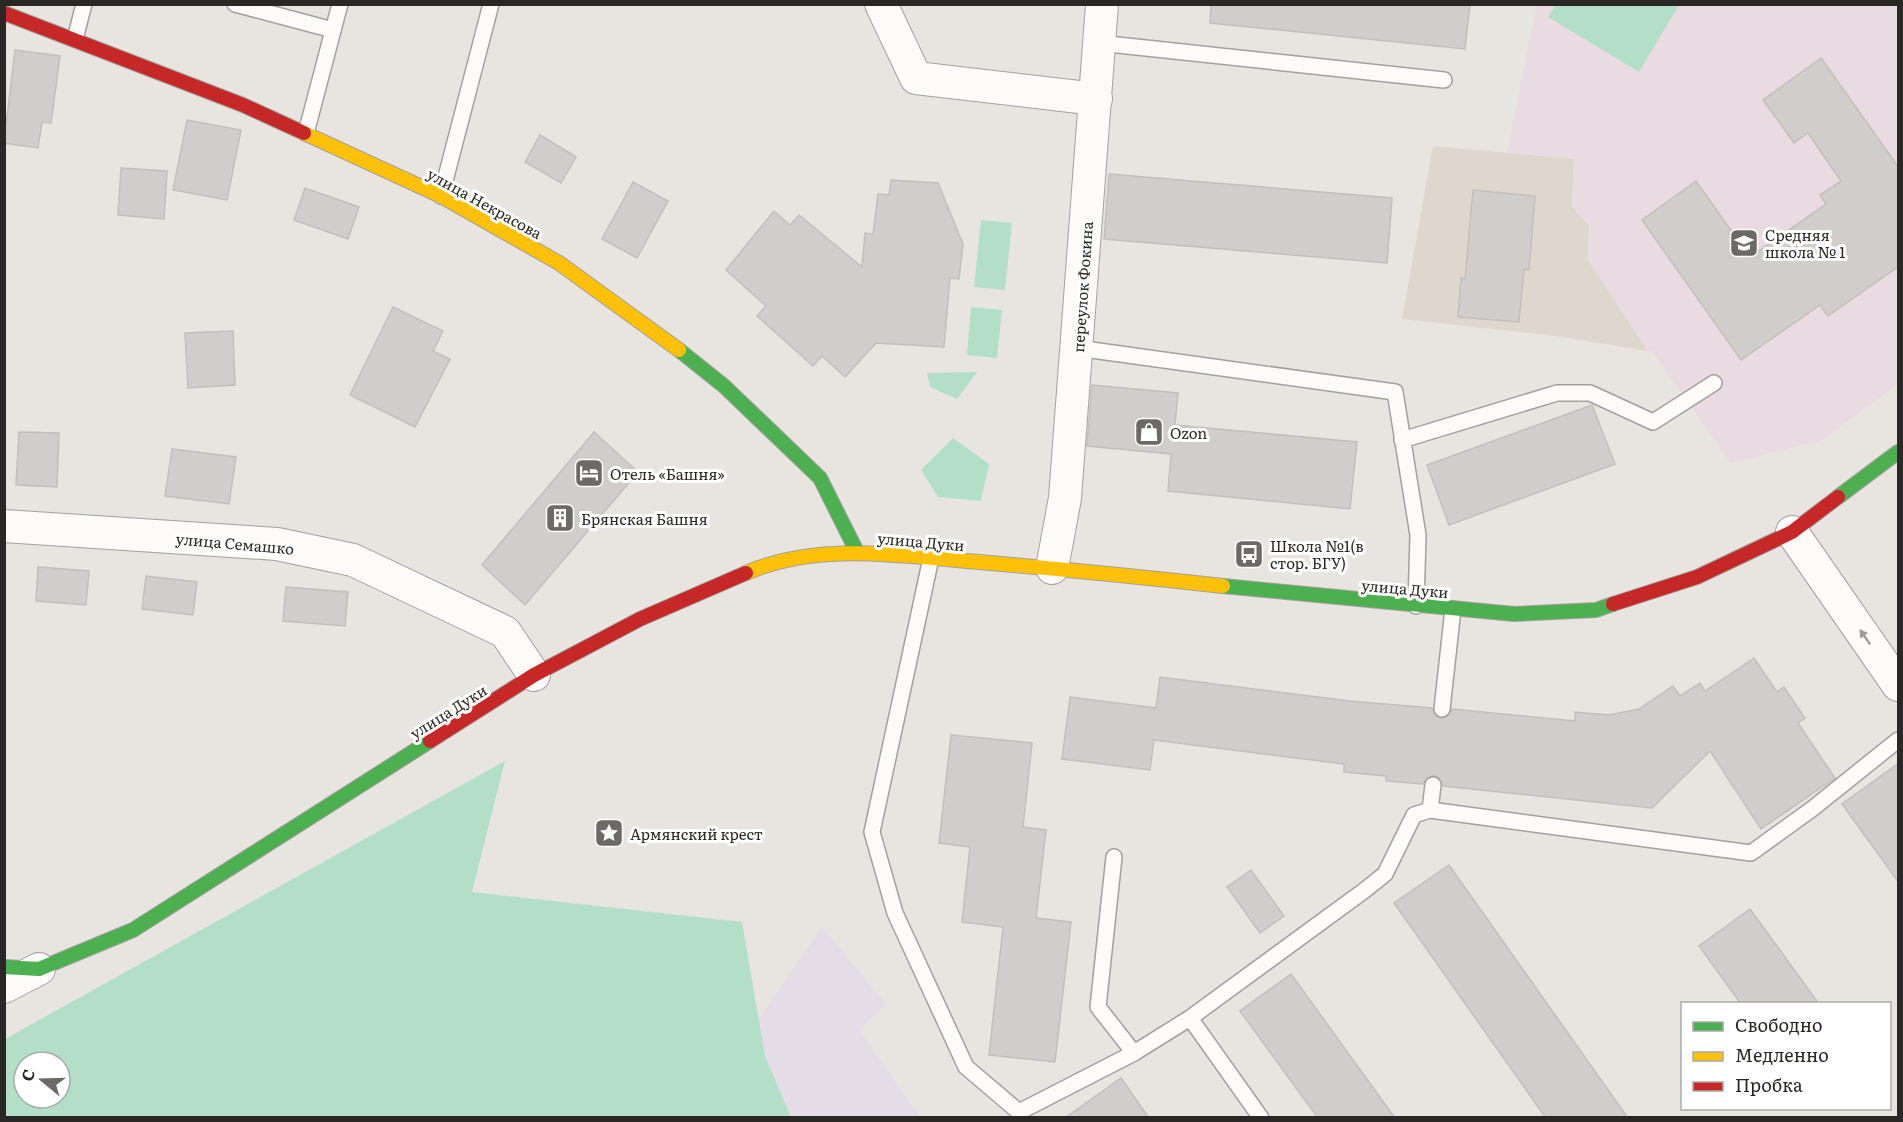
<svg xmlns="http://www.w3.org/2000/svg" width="1903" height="1122" font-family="Literata,serif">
	<rect width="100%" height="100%" fill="#e8e4e0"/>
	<polygon fill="#dfd7cd" points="1433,146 1574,159 1572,207 1589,225 1588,260 1648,351 1556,336 1402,319"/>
	<polygon fill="#e4dde7" points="822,927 886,1004 859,1030 920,1117 791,1117 765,1056 758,1020"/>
	<polygon fill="#e9dbe1" points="1537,5 1898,5 1898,384 1822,440 1731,463 1652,351 1648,351 1588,260 1589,225 1572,207 1574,159 1507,153"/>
	<g fill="#b3dfc9" fill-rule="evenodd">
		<polygon points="1556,4 1679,4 1679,5 1639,72 1548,17"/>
		<polygon points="981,220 1012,223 1005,290 974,287"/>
		<polygon points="971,307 1002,310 997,358 967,355"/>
		<polygon points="977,372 957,399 930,387 927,373"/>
		<polygon points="953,438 989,464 981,501 938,497 921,470"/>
		<path d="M 505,761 L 472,892 L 742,922 L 765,1056 L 791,1117 L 5,1117 L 5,1039 ZM 24,1062 L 60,1062 L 60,1098 L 24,1098 Z"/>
	</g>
	<g fill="#d1cdcb" stroke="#c3bfbc" stroke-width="1.5">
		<polygon points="1211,4 1470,4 1465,49 1210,23"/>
		<polygon points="15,50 60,56 51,123 42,122 38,148 4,143"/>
		<polygon points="1821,58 1899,168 1899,266 1828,316 1820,305 1741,360 1642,220 1696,181 1750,257 1826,204 1820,195 1841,181 1808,133 1794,143 1763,100"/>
		<polygon points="187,120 241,130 227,200 173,190"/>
		<polygon points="540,135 576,157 561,183 525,162"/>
		<polygon points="121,168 167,171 164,219 118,215"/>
		<polygon points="1109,174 1392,198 1387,263 1104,239"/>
		<polygon points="891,180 938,183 963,244 959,279 950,278 944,347 876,343 845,377 822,356 813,366 757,316 766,306 726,270 774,211 790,225 799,215 862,267 865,233 873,234 878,194 889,195"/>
		<polygon points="633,182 668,201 637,258 602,239"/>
		<polygon points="305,188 359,207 348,239 294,220"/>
		<polygon points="1473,190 1535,196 1529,270 1524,269 1519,322 1458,317 1461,278 1465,279"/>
		<polygon points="393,307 443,331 433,351 450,359 415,427 350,395"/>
		<polygon points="233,331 235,385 188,388 185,333"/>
		<polygon points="1092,385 1178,393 1175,425 1357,442 1350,509 1168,491 1171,454 1087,446"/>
		<polygon points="1592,405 1615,464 1449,525 1427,465"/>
		<polygon points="19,432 59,433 57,487 16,485"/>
		<polygon points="594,432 638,472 525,605 482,565"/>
		<polygon points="172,449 236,457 229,504 165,496"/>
		<polygon points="38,567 89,571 86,605 36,601"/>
		<polygon points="146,576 197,582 193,615 142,609"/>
		<polygon points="286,587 348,592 345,626 283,621"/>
		<polygon points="1754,658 1777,692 1784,687 1805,718 1798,723 1835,778 1761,829 1710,751 1652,808 1443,786 1439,778 1434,775 1426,779 1423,784 1386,781 1386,776 1344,772 1344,764 1154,740 1150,770 1062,759 1070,697 1156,708 1160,677 1350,701 1432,708 1436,716 1442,719 1449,715 1452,709 1575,721 1575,712 1609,715 1639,709 1673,686 1680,696 1700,683 1705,691"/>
		<polygon points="951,735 1032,743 1023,827 1046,830 1036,918 1071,922 1055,1062 989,1055 1003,927 962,922 970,847 939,843"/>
		<polygon points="1899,763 1899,883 1842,804"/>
		<polygon points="1449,865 1628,1118 1546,1118 1394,903"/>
		<polygon points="1251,870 1284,916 1260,933 1227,887"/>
		<polygon points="1750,909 1819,1004 1741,1004 1699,946"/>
		<polygon points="1291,974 1395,1118 1318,1118 1240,1011"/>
		<polygon points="1121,1078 1149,1118 1065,1118"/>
	</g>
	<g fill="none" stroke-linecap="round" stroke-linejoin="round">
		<g stroke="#a3a09d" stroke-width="18">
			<g id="lane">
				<polyline points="235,4 333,30"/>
				<polyline points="75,39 84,4"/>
				<polyline points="1099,43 1444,80"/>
				<polyline points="306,133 340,4"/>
				<polyline points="441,196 491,4"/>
				<polyline points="1077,348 1395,392 1418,535 1416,606"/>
				<polyline points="1402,440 1557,393 1590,393 1653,422 1714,383"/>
				<polyline points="931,558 872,832 895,913 966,1067 1019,1112 1134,1053 1190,1018 1365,890 1385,874 1414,815 1430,810 1751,853 1812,809 1898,740"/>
				<polyline points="1442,709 1453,609"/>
				<polyline points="1430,810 1433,785"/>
				<polyline points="1114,857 1098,1007 1134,1053"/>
				<polyline points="1190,1018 1261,1118"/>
			</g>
		</g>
		<g stroke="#a3a09d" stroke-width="34">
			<g id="street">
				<polyline points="881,4 916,78 1096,99"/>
				<polyline points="4,526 277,544 353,560 505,632 534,675"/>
				<polyline points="1792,532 1898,685"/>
				<polyline points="1052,568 1065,498 1102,4"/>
				<polyline points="4,987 39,969"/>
			</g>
		</g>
		<g stroke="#a3a09d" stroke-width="16">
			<g id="fast">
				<polyline points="679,350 724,386 820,478 857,552"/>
				<polyline points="1838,497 1898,452"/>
				<polyline points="1223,586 1514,614 1596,610 1613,604"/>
				<polyline points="4,967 39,969 133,930 430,741"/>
			</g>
		</g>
		<g stroke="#a3a09d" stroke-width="16">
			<g id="slow">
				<polyline points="304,133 441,196 559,263 679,350"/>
				<path d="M 746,573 C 818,541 902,556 979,562 C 1060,569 1142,577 1223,586"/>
			</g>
		</g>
		<g stroke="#a3a09d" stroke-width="16">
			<g id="jam">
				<polyline points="4,13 243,105 304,133"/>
				<polyline points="1613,604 1697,577 1792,532 1838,497"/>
				<polyline points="430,741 534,675 640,619 746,573"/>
			</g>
		</g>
		<use href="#lane" stroke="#fcfbfa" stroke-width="15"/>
		<use href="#street" stroke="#fcfbfa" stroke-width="32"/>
		<use href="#fast" stroke="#4caf50" stroke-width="14"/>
		<use href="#slow" stroke="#ffc107" stroke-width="14"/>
		<use href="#jam" stroke="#c62828" stroke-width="14"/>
	</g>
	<defs><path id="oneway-solid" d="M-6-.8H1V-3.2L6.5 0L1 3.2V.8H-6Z" transform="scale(1.5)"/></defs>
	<use fill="#9e9c9a" href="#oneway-solid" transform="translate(1865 637) rotate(-125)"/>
	<defs>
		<g id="school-square" transform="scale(1.5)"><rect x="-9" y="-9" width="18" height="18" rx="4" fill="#6c6a66" stroke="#fff"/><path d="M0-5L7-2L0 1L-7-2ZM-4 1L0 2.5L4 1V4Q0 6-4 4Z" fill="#fff"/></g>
		<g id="shop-square" transform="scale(1.5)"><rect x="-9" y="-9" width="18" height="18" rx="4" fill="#6c6a66" stroke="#fff"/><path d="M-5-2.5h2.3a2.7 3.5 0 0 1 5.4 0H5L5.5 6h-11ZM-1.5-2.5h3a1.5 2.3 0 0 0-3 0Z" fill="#fff"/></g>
		<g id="hotel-square" transform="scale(1.5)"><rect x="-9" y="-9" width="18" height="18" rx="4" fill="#6c6a66" stroke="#fff"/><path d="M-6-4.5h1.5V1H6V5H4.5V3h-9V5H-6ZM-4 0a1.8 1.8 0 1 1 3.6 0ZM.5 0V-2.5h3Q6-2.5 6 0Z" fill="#fff"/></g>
		<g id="building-square" transform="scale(1.5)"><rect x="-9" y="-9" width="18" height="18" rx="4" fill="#6c6a66" stroke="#fff"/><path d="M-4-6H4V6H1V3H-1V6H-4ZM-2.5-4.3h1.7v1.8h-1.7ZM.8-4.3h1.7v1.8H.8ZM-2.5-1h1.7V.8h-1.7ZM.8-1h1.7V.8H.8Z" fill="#fff"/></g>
		<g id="bus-square" transform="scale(1.5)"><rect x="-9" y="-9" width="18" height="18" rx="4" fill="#6c6a66" stroke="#fff"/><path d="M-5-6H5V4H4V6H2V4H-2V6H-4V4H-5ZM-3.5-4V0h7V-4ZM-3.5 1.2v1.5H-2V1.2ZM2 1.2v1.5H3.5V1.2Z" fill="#fff"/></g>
		<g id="sight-square" transform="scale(1.5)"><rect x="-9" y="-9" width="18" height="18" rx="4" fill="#6c6a66" stroke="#fff"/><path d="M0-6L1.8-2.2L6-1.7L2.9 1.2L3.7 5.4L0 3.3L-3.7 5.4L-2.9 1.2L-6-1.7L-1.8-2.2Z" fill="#fff"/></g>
	</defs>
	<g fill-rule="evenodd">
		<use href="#school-square" x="1744" y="243"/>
		<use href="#shop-square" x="1149" y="432"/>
		<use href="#hotel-square" x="589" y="473"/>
		<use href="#building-square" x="560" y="518"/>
		<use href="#bus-square" x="1249" y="554"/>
		<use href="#sight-square" x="609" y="833"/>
	</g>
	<g text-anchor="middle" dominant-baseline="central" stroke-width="6" stroke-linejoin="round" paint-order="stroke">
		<g font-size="15" fill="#2a2825" stroke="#fff">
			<text transform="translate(485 203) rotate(29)">улица Некрасова</text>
			<text transform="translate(1082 287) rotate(-86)">переулок Фокина</text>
			<text transform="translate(921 541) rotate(5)">улица Дуки</text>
			<text transform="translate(235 543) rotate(5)">улица Семашко</text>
			<text transform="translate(1405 588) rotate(5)">улица Дуки</text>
			<text transform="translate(448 711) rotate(-32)">улица Дуки</text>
		</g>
		<g font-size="15" fill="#2a2825" stroke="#fff" text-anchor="start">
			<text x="1765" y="234">Средняя<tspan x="1765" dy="17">школа № 1</tspan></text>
			<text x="1170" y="432">Ozon</text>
			<text x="610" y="473">Отель «Башня»</text>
			<text x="581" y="518">Брянская Башня</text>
			<text x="1270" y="545">Школа №1(в<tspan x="1270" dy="17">стор. БГУ)</tspan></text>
			<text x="630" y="833">Армянский крест</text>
		</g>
	</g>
	<rect width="1903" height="1122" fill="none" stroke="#2a2825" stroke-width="12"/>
	<rect x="1681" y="1002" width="210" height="108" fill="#ffffff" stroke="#aaa9a8" stroke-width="1.5"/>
	<rect x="1693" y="1022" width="30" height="9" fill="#4caf50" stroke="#aaa9a8" stroke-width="1.5"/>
	<text x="1735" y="1032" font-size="18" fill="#2a2825">Свободно</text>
	<rect x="1693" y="1052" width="30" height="9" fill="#ffc107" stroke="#aaa9a8" stroke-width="1.5"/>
	<text x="1735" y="1062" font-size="18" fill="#2a2825">Медленно</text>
	<rect x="1693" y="1082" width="30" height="9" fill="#c62828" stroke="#aaa9a8" stroke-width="1.5"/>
	<text x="1735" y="1092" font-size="18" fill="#2a2825">Пробка</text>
	<g transform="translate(42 1080) rotate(289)"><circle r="28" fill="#ffffff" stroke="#aaa9a8" stroke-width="1.5"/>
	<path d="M0-4.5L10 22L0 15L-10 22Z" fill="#6c6a66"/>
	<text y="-9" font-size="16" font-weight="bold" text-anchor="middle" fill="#2a2825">С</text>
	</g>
</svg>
